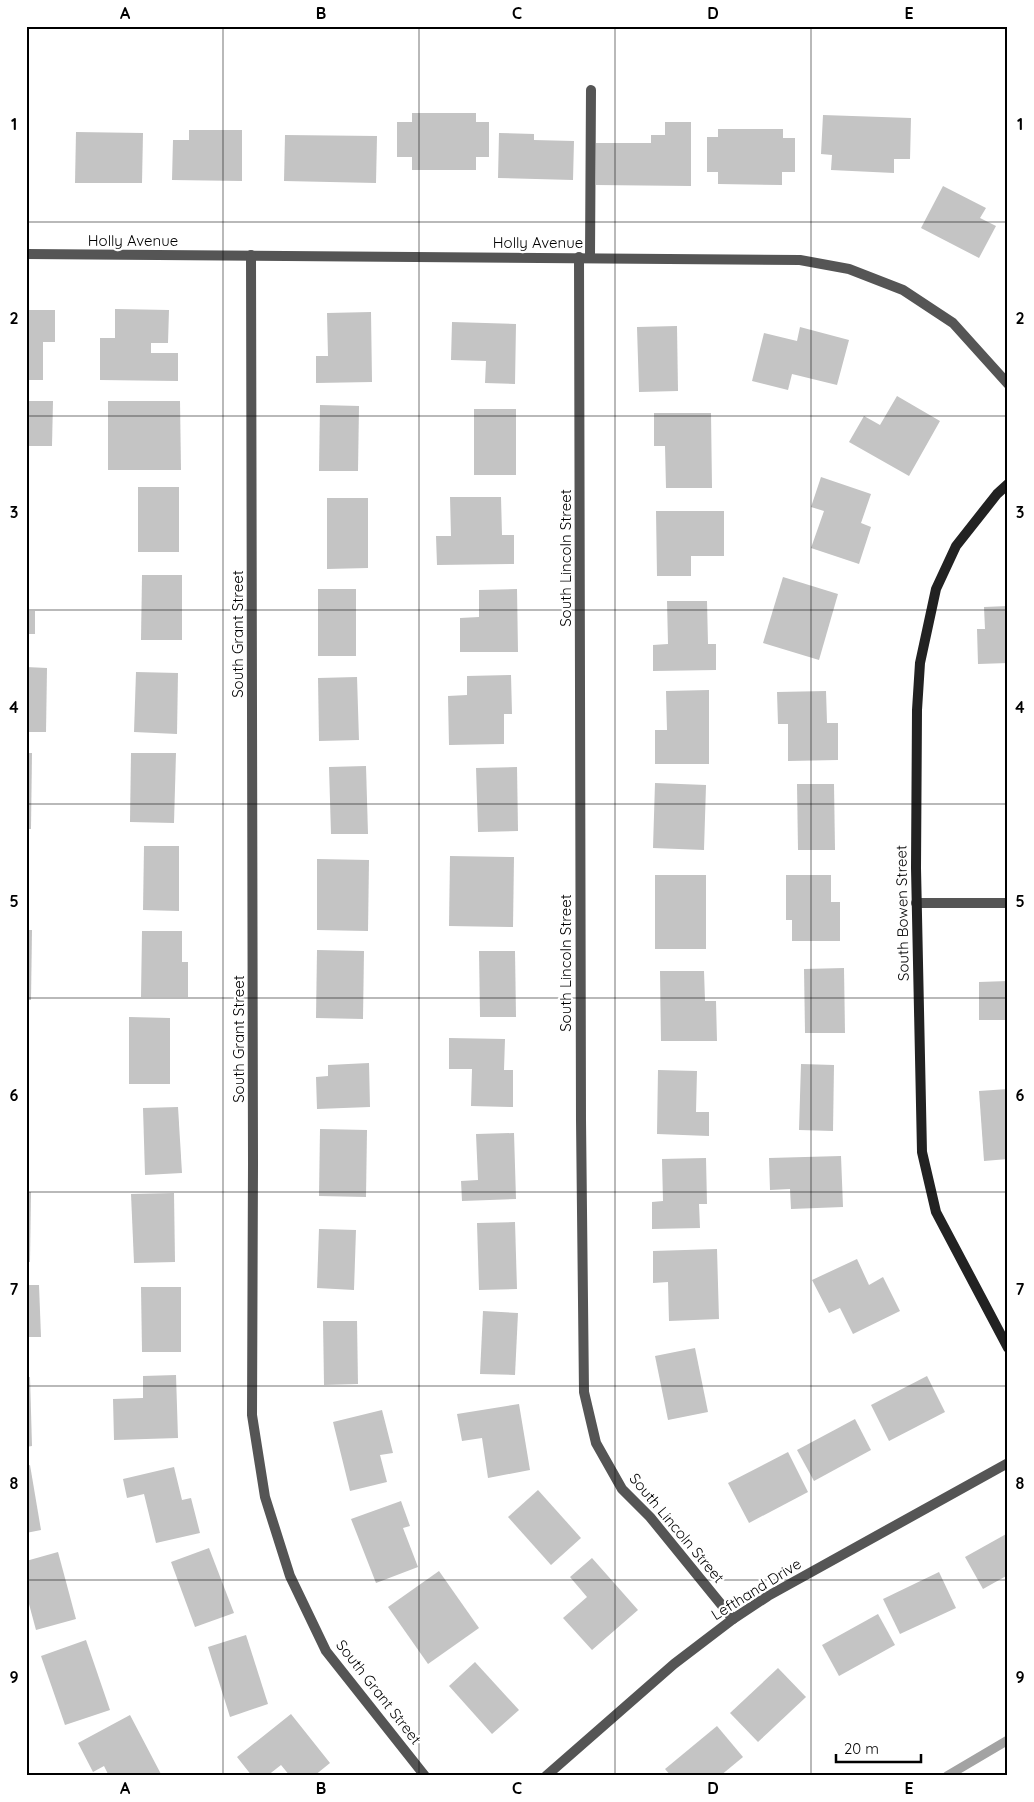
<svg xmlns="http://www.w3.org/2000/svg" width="1034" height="1802" font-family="Quicksand,sans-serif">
	<rect width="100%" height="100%" fill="#fff"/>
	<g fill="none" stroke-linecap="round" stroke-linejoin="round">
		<polyline stroke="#a3a3a3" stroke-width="9" points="947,1776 1008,1740"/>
	</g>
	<g fill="#c4c4c4">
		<polygon points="26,107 29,108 28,151 26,151"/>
		<polygon points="412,113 476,113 476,122 489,122 489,157 476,157 476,170 412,170 412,157 397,157 397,122 412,122"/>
		<polygon points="823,115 911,118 910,159 894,159 894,173 831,170 832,155 821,154"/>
		<polygon points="665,122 691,122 691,186 596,185 596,143 651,143 651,135 665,135"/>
		<polygon points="718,129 783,129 783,138 795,138 795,172 782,172 782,185 718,184 718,172 707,172 707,137 718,137"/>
		<polygon points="189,130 242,130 242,181 172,180 173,140 189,140"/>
		<polygon points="76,132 143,133 142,183 75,183"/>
		<polygon points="499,133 534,134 534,140 574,141 573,180 498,178"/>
		<polygon points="285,135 377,136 376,183 284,181"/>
		<polygon points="943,186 986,208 980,218 996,226 979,258 921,228"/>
		<polygon points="115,309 169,310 168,343 151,343 151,353 178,353 178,381 100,380 100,338 115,338"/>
		<polygon points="26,310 55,310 55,342 43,342 43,380 26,380"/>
		<polygon points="371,312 372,382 316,383 316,356 328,356 327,313"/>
		<polygon points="452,322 516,324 515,384 485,383 486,361 451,360"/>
		<polygon points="677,326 678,391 639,392 637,327"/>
		<polygon points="800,327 849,340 837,385 792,374 788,390 752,381 764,333 797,341"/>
		<polygon points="897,396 940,421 909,476 849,442 864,416 880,425"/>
		<polygon points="26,401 53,401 52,446 26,446"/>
		<polygon points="108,401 180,401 181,470 108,470"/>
		<polygon points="320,405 359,406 358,471 319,471"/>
		<rect x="474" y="409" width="42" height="66"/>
		<polygon points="654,413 711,413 712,488 666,488 665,446 654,446"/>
		<polygon points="821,477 871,494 861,523 871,527 859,564 811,548 824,511 811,507"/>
		<rect x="138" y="487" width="41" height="65"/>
		<polygon points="450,497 501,497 502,535 514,535 514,564 437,565 436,536 451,536"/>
		<polygon points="327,498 368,498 368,568 327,569"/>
		<polygon points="656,511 724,511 724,556 691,556 691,576 657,576"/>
		<polygon points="142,575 182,575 182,640 141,640"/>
		<polygon points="783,577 838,594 819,660 763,643"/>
		<rect x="318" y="589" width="38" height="67"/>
		<polygon points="517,589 518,652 460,652 460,618 479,617 479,590"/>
		<polygon points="667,601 707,601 708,644 716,644 716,670 653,671 653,645 668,644"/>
		<polygon points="1008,606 1008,663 978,664 977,629 985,629 984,607"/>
		<rect x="26" y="611" width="9" height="23"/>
		<polygon points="26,667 47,668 46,732 26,732"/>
		<polygon points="136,672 178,673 177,734 134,732"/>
		<polygon points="511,675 512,714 504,714 504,744 449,745 448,696 467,695 467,676"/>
		<polygon points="357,677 359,740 319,741 318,678"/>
		<polygon points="709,690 709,764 655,764 655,730 667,730 666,691"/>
		<polygon points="826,691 827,723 838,723 838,760 788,761 788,724 778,724 777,692"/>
		<polygon points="26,753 32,753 31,829 26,829"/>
		<polygon points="131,753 176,753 174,823 130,822"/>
		<polygon points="366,766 368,834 331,834 329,767"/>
		<polygon points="517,767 518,831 478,832 476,768"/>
		<polygon points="655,783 706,785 704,850 653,848"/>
		<polygon points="797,784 834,784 835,850 798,850"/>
		<polygon points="144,846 179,846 179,911 143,910"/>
		<polygon points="450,856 514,857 513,927 449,926"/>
		<polygon points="317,859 369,860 368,931 317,930"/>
		<rect x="655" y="875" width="51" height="74"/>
		<polygon points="786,875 831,875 831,902 840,902 840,941 792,941 792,920 786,920"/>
		<polygon points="26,930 32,930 31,1000 26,1000"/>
		<polygon points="142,931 182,931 182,962 188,962 188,997 141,997"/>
		<polygon points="317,950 364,951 363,1019 316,1018"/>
		<polygon points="479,951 515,951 516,1017 480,1017"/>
		<polygon points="844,968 845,1033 805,1033 804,969"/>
		<polygon points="660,971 704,971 705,1001 716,1001 717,1041 661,1041"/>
		<polygon points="1008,981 1008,1020 979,1020 979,982"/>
		<polygon points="129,1017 170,1018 170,1084 129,1084"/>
		<polygon points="449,1038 505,1039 504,1070 513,1070 513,1107 471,1106 472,1069 449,1069"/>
		<polygon points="369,1063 370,1107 317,1109 316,1077 328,1076 328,1065"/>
		<polygon points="801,1064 834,1065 833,1131 799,1130"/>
		<polygon points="658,1070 697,1071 696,1112 709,1112 709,1136 657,1134"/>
		<polygon points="1008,1089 1008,1159 984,1161 979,1091"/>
		<polygon points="178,1107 182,1173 145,1175 143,1108"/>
		<polygon points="320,1129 367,1130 366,1197 319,1196"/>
		<polygon points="514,1133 516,1199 462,1201 461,1181 478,1180 476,1134"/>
		<polygon points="841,1156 843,1207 791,1209 790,1189 770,1190 769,1158"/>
		<polygon points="706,1158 707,1204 699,1204 700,1228 652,1229 652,1202 663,1201 662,1159"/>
		<polygon points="26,1192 31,1192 30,1262 26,1262"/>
		<polygon points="174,1193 175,1262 134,1263 131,1194"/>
		<polygon points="515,1222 517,1289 479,1290 477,1223"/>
		<polygon points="319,1229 356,1230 354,1290 317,1288"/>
		<polygon points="717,1249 719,1319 669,1321 668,1282 653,1283 653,1251"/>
		<polygon points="857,1259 869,1285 883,1277 900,1311 853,1334 840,1308 829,1313 812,1280"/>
		<polygon points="26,1285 39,1285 41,1337 26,1337"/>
		<polygon points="141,1287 181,1287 181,1352 142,1352"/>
		<polygon points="483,1311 518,1313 515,1375 480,1374"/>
		<polygon points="323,1321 357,1321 358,1384 324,1385"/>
		<polygon points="695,1348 708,1412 668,1420 655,1356"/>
		<polygon points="176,1375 178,1438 114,1440 113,1399 143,1398 143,1376"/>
		<polygon points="927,1376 945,1412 889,1441 871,1405"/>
		<polygon points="26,1377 30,1377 32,1446 26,1447"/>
		<polygon points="519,1404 530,1470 488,1478 482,1438 462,1441 457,1414"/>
		<polygon points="382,1410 393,1453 380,1455 387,1482 350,1491 333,1422"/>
		<polygon points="855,1419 871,1450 814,1481 797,1450"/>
		<polygon points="788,1452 808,1492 749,1523 728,1483"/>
		<polygon points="30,1465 41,1530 26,1533 26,1466"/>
		<polygon points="174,1467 182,1500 191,1498 200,1533 156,1543 144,1494 127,1498 123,1479"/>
		<polygon points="538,1490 581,1538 551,1565 508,1517"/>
		<polygon points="401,1501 410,1526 403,1528 418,1567 376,1583 351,1519"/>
		<polygon points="1008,1533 1008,1575 983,1589 965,1557"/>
		<polygon points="209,1548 234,1613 195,1627 171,1562"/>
		<polygon points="58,1552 76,1619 36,1630 26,1593 26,1561"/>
		<polygon points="592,1558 638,1610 592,1650 563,1618 587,1597 570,1577"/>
		<polygon points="439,1571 479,1628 428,1664 388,1607"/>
		<polygon points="939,1572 956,1608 900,1634 883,1599"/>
		<polygon points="878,1614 895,1645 839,1676 822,1645"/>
		<polygon points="246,1635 268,1704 230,1717 208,1647"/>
		<polygon points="86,1640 110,1710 65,1725 41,1656"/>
		<polygon points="475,1662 519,1710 492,1734 449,1686"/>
		<polygon points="778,1668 806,1697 758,1742 730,1713"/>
		<polygon points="291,1714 330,1763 314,1776 290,1776 281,1765 267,1776 252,1776 237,1757"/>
		<polygon points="130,1715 162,1776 109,1776 104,1766 93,1772 78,1743"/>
		<polygon points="717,1726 743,1757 720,1776 671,1776 665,1769"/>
	</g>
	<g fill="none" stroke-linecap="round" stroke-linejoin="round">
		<polyline stroke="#555" stroke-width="10" points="590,257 591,90"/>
		<g stroke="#555" stroke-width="10">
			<polyline points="26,254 800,260 849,269 903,290 953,323 1008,384"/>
			<polyline points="251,255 253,1164 252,1415 265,1497 290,1576 326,1651 425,1776"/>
			<polyline points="579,257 581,1120 584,1392 596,1443 622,1489 650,1517 733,1619"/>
			<polyline points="916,903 1008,903"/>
			<polyline points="546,1776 674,1664 733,1619 768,1596 1008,1463"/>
		</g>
		<polyline stroke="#222" stroke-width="10" points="1008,484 997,494 956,546 936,589 920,663 917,710 916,868 922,1152 936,1212 1008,1348"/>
	</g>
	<path fill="none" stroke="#000" stroke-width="1" stroke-opacity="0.55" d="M 223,26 L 223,1776M 419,26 L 419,1776M 615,26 L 615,1776M 811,26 L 811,1776M 26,222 L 1008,222M 26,416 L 1008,416M 26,610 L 1008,610M 26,804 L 1008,804M 26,998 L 1008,998M 26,1192 L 1008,1192M 26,1386 L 1008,1386M 26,1580 L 1008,1580"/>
	<g text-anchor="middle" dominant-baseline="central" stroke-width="4.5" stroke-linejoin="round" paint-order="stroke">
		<g font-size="15" fill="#000" stroke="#fff">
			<text x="133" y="240">Holly Avenue</text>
			<text x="538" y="242">Holly Avenue</text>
			<text transform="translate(565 558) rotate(-90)">South Lincoln Street</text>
			<text transform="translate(237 634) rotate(-90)">South Grant Street</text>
			<text transform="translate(902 913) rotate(-91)">South Bowen Street</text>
			<text transform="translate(565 963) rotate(-90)">South Lincoln Street</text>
			<text transform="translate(238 1039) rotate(-90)">South Grant Street</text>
			<text transform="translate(677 1528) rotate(50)">South Lincoln Street</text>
			<text transform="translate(756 1589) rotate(-32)">Lefthand Drive</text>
			<text transform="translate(379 1692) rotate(52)">South Grant Street</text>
		</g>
	</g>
	<rect width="1034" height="1802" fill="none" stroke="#ffffff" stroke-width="55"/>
	<path d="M836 1754v8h85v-8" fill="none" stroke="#000000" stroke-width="2.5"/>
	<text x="844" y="1754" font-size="15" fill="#000000" stroke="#ffffff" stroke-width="4" paint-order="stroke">20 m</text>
	<rect x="28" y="28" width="978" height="1746" fill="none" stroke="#000" stroke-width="2"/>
	<g font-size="16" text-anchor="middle" font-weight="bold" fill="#000">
		<text x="125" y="19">A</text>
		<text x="321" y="19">B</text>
		<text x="517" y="19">C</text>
		<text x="713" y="19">D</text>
		<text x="909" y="19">E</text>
		<text x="14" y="130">1</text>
		<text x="1020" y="130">1</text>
		<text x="14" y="324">2</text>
		<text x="1020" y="324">2</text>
		<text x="14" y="518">3</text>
		<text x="1020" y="518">3</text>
		<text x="14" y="713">4</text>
		<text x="1020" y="713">4</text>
		<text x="14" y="907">5</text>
		<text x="1020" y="907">5</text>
		<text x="14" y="1101">6</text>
		<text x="1020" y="1101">6</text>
		<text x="14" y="1295">7</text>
		<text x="1020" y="1295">7</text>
		<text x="14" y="1489">8</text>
		<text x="1020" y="1489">8</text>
		<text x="14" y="1683">9</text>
		<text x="1020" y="1683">9</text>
		<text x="125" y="1794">A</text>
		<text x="321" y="1794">B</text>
		<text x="517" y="1794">C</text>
		<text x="713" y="1794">D</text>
		<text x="909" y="1794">E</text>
	</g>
</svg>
